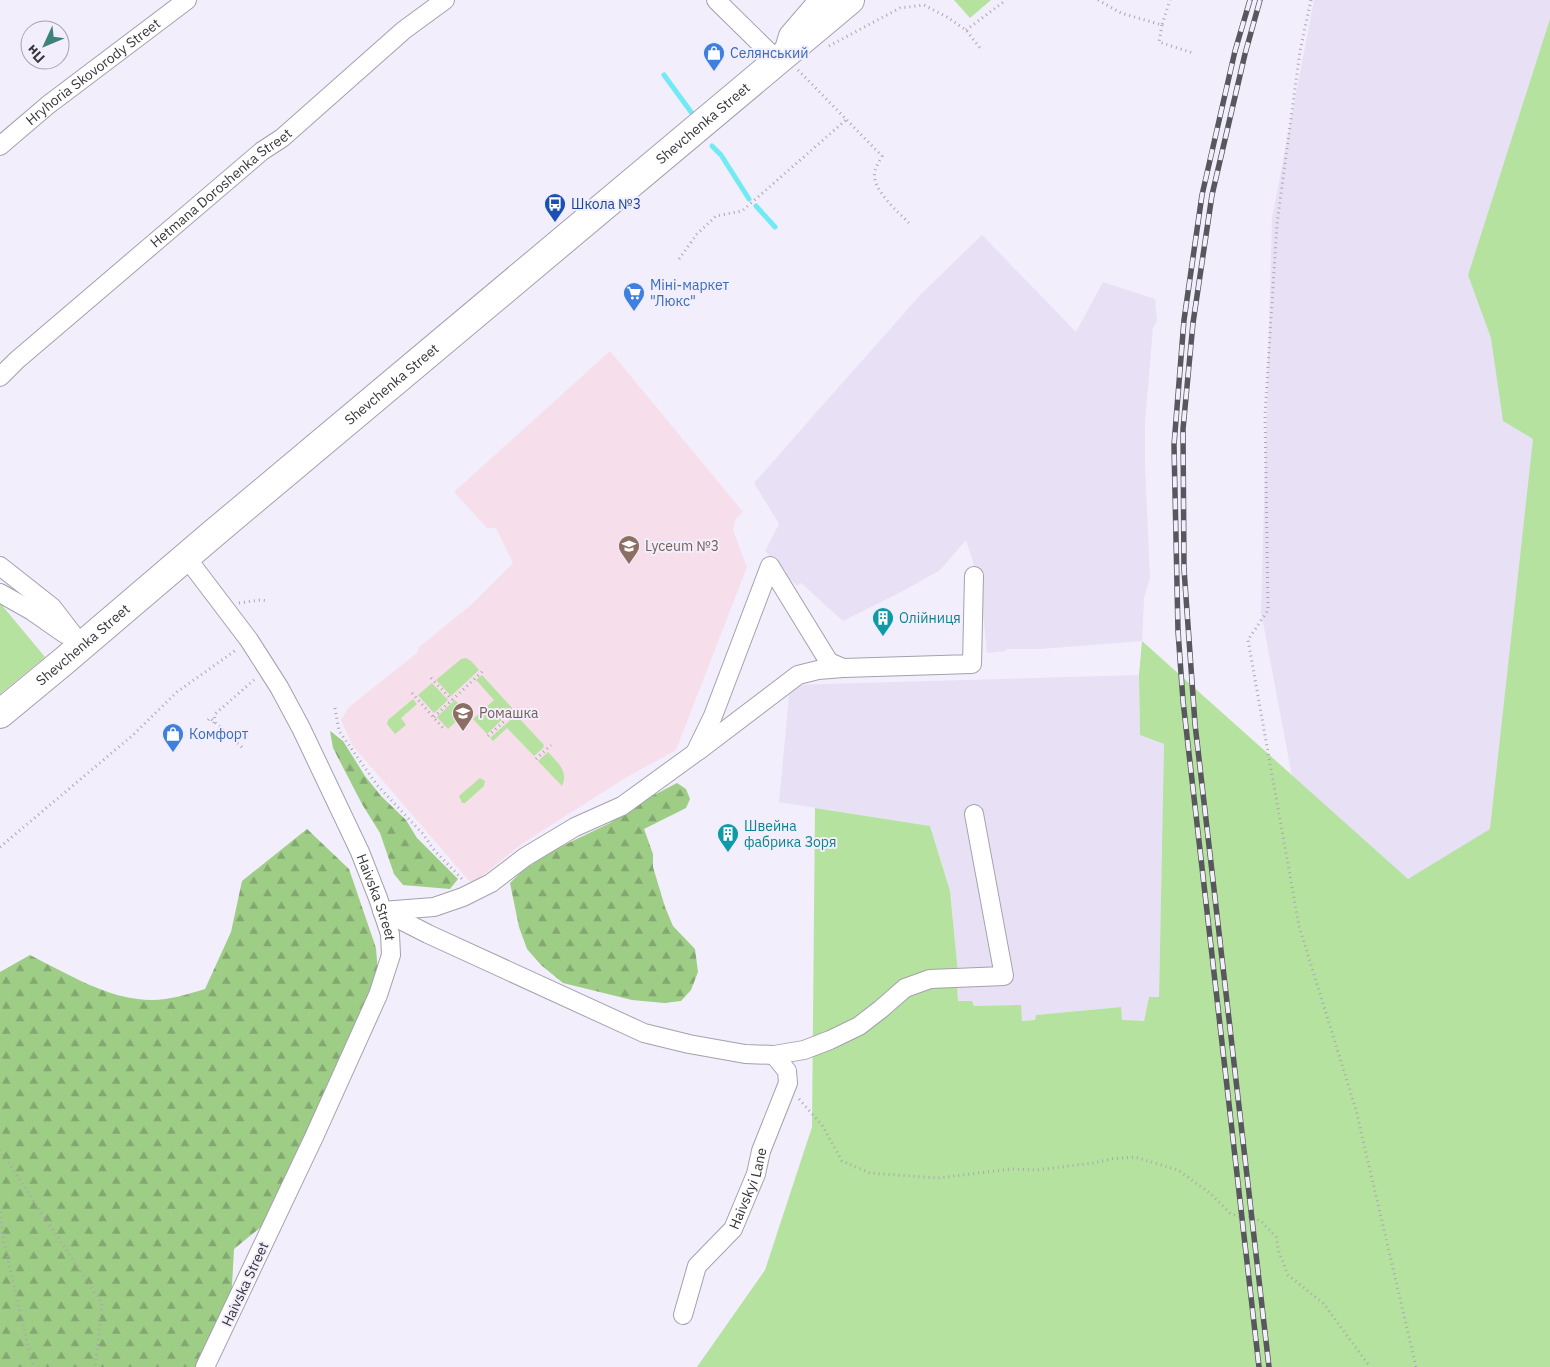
<svg xmlns="http://www.w3.org/2000/svg" width="1550" height="1367" font-family="'IBM Plex Sans',sans-serif">
	<defs>
		<pattern id="forest-firs" width="22" height="20" patternUnits="userSpaceOnUse" patternTransform="scale(1.25)"><rect width="22" height="20" fill="#9ecd86"/><path d="M5 1l3.5 6h-7zM16 11l3.5 6h-7z" fill="#82a76f"/></pattern>
	</defs>
	<rect width="100%" height="100%" fill="#f2eefc"/>
	<g fill="#e8e1f6">
		<polygon points="1314,0 1550,0 1550,823 1436,931 1316,903 1261,612 1272,218"/>
		<polygon points="982,235 1076,332 1103,282 1155,299 1157,321 1153,328 1145,421 1145,465 1150,578 1144,598 1142,641 1041,649 1006,649 1006,651 987,653 980,583 966,540 940,570 905,590 843,621 801,583 797,586 785,574 787,572 765,551 779,524 754,483 920,295"/>
		<polygon points="1139,675 1140,735 1164,744 1159,997 1149,997 1144,1021 1122,1021 1120,1007 1036,1015 1035,1020 1022,1021 1020,1005 974,1006 958,1001 957,983 959,983 950,891 930,826 779,802 790,685"/>
	</g>
	<polygon fill="#f6dfeb" points="610,351 743,512 735,520 733,530 747,567 676,750 622,780 523,843 477,880 471,883 352,745 341,720 349,707 417,653 419,647 471,605 513,563 496,528 487,528 454,492"/>
	<g fill="#b5e29e">
		<polygon points="954,0 991,0 970,18"/>
		<polygon points="1550,19 1550,1367 697,1367 765,1270 812,1127 815,808 930,826 950,891 959,983 957,984 958,1001 972,1001 974,1006 1021,1005 1022,1021 1035,1020 1036,1015 1121,1007 1122,1020 1144,1021 1149,997 1159,997 1164,744 1140,735 1139,675 1142,641 1408,879 1490,829 1533,439 1503,421 1491,338 1468,275"/>
		<polygon points="0,603 45,657 0,694"/>
		<polygon points="466,658 471,661 479,670 451,696 436,680 461,659"/>
		<polygon points="482,675 513,709 487,734 473,719 494,700 476,680"/>
		<polygon points="432,683 448,700 434,713 418,695"/>
		<polygon points="413,699 417,704 401,718 406,725 395,734 387,724 388,720"/>
		<polygon points="455,700 466,712 448,729 437,717"/>
		<polygon points="516,715 544,745 543,748 534,756 507,728 493,741 490,738"/>
		<path d="M 548,752 C 557,762 569,771 562,786 L 538,761 Z"/>
		<polygon points="480,778 485,781 484,786 465,803 462,803 459,796"/>
	</g>
	<g fill="url(#forest-firs)">
		<polygon points="330,731 343,741 365,776 381,796 406,820 417,838 458,879 450,889 403,885 394,874 380,833 362,804 333,748"/>
		<polygon points="677,783 686,789 690,799 686,808 644,829 653,854 653,867 665,907 673,926 695,949 698,972 691,990 681,1001 664,1003 632,1000 563,983 541,965 527,949 519,927 510,883 522,871 554,850 610,823 639,803"/>
		<path d="M 307,829 L 349,869 L 376,948 L 378,973 L 267,1222 L 234,1249 L 231,1304 L 196,1367 L 0,1367 L 0,972 L 30,955 C 68,974 109,1000 152,1000 C 170,1000 188,994 205,989 L 231,932 L 242,881 Z"/>
	</g>
	<g fill="none" stroke-linecap="round" stroke-linejoin="round">
		<g stroke="#72eaf4" stroke-width="5">
			<polyline points="664,75 694,116"/>
			<polyline points="712,146 721,155 749,199"/>
			<polyline points="756,206 775,227"/>
		</g>
		<g stroke="#a4a0ad" stroke-width="20">
			<g id="minor">
				<polyline points="716,0 778,61"/>
				<path id="s1" d="M 0,146 L 48,105 L 187,0"/>
				<path id="s2" d="M 0,377 L 17,360 L 262,151 L 282,138 L 404,30 L 445,0"/>
				<path id="s3" d="M 186,557 L 249,640 L 279,687 L 301,728 L 360,852 L 378,898 L 390,934 L 391,955 L 378,995 L 314,1137 L 205,1367"/>
				<polyline points="0,566 52,607 82,646"/>
				<polyline points="0,593 32,611 65,634"/>
				<polyline points="698,751 798,675 818,670 843,668"/>
				<polyline points="382,911 434,907 463,897 491,883 525,857 575,827 622,806 695,753 713,716 770,566 829,662 843,668 972,664 974,576"/>
				<polyline points="383,911 428,934 644,1033 689,1044 745,1054 774,1055 804,1050 830,1040 859,1026 881,1009 905,988 930,979 1004,976 974,814"/>
				<path id="s4" d="M 683,1315 L 697,1266 L 733,1229 L 756,1174 L 761,1151 L 788,1083 L 787,1071 L 774,1055"/>
			</g>
		</g>
		<g stroke="#a4a0ad" stroke-width="26">
			<polyline id="secondary" points="788,46 791,36 822,0"/>
		</g>
		<g stroke="#a4a0ad" stroke-width="30">
			<g id="primary">
				<path id="s5" d="M 0,714 L 64,661 L 214,533 L 850,0"/>
			</g>
		</g>
		<g stroke="#aaa7b1" stroke-width="3" stroke-dasharray="1 4" stroke-linecap="butt">
			<polyline points="1098,0 1121,13 1162,25 1170,0"/>
			<polyline points="1311,0 1300,51 1277,224 1265,414 1268,610 1248,640 1299,926 1356,1110 1416,1367"/>
			<polyline points="1162,25 1159,42 1193,53"/>
			<polyline points="966,30 1006,0"/>
			<polyline points="829,46 900,8 924,5 947,17 966,30 980,48"/>
			<path d="M 798,70 L 882,156 C 880,161 876,166 875,171 C 870,188 898,212 909,223"/>
			<polyline points="679,259 697,234 716,216 742,211 847,119"/>
			<polyline points="239,603 260,600 268,601"/>
			<polyline points="431,678 452,700"/>
			<polyline points="412,693 444,729"/>
			<polyline points="335,708 339,731 377,785 423,834 434,850 463,880"/>
			<polyline points="434,717 485,669"/>
			<polyline points="208,720 210,718 244,749"/>
			<polyline points="214,723 215,714 255,679"/>
			<polyline points="488,736 519,708"/>
			<polyline points="536,759 551,745"/>
			<polyline points="0,847 133,735 177,692 236,650"/>
			<polyline points="799,1099 822,1125 842,1161 870,1173 938,1178 1011,1169 1036,1170 1094,1163 1110,1159 1135,1157 1178,1170 1211,1194 1230,1213 1242,1218 1252,1217 1262,1222 1276,1237 1279,1252 1288,1275 1324,1304 1370,1367"/>
			<polyline points="0,1150 102,1304 95,1367"/>
			<polyline points="0,1212 4,1243 31,1359 34,1367"/>
		</g>
		<use href="#minor" stroke="#fff" stroke-width="18"/>
		<use href="#secondary" stroke="#fff" stroke-width="24"/>
		<use href="#primary" stroke="#fff" stroke-width="28"/>
		<g stroke="#58575d" stroke-width="5.5">
			<g id="rail">
				<polyline points="1250,0 1235,51 1202,195 1184,320 1174,445 1178,631 1183,701 1259,1367"/>
				<polyline points="1260,0 1245,54 1212,195 1193,323 1183,429 1184,569 1195,724 1269,1367"/>
			</g>
		</g>
		<use href="#rail" stroke="#f2eefc" stroke-width="4" stroke-dasharray="11" stroke-linecap="butt"/>
	</g>
	<defs>
		<g id="shop-pin" transform="scale(1.125)"><path d="M0 17L-7.5 6A9.5 9.5 0 1 1 7.5 6Z" fill="#3f7fe0" stroke="#f2eefc"/><path d="M-5-2.5h2.3a2.7 3.5 0 0 1 5.4 0H5L5.5 6h-11ZM-1.5-2.5h3a1.5 2.3 0 0 0-3 0Z" fill="#fff"/></g>
		<g id="bus-pin" transform="scale(1.125)"><path d="M0 17L-7.5 6A9.5 9.5 0 1 1 7.5 6Z" fill="#1a4fb4" stroke="#f2eefc"/><path d="M-5-6H5V4H4V6H2V4H-2V6H-4V4H-5ZM-3.5-4V0h7V-4ZM-3.5 1.2v1.5H-2V1.2ZM2 1.2v1.5H3.5V1.2Z" fill="#fff"/></g>
		<g id="supermarket-pin" transform="scale(1.125)"><path d="M0 17L-7.5 6A9.5 9.5 0 1 1 7.5 6Z" fill="#3f7fe0" stroke="#f2eefc"/><path d="M-6-5.5h2.5l.6 2H6L4.5 2H-2.5L-4.4-4H-6ZM-1.5 3.2a1.3 1.3 0 1 0 .1 0ZM3 3.2a1.3 1.3 0 1 0 .1 0Z" fill="#fff"/></g>
		<g id="school-pin" transform="scale(1.125)"><path d="M0 17L-7.5 6A9.5 9.5 0 1 1 7.5 6Z" fill="#8d6e63" stroke="#f2eefc"/><path d="M0-5L7-2L0 1L-7-2ZM-4 1L0 2.5L4 1V4Q0 6-4 4Z" fill="#fff"/></g>
		<g id="building-pin" transform="scale(1.125)"><path d="M0 17L-7.5 6A9.5 9.5 0 1 1 7.5 6Z" fill="#0f9aa8" stroke="#f2eefc"/><path d="M-4-6H4V6H1V3H-1V6H-4ZM-2.5-4.3h1.7v1.8h-1.7ZM.8-4.3h1.7v1.8H.8ZM-2.5-1h1.7V.8h-1.7ZM.8-1h1.7V.8H.8Z" fill="#fff"/></g>
	</defs>
	<g fill-rule="evenodd">
		<use href="#shop-pin" x="714" y="53"/>
		<use href="#bus-pin" x="555" y="204"/>
		<use href="#supermarket-pin" x="634" y="293"/>
		<use href="#school-pin" x="629" y="546"/>
		<use href="#building-pin" x="883" y="618"/>
		<use href="#school-pin" x="463" y="713"/>
		<use href="#shop-pin" x="173" y="734"/>
		<use href="#building-pin" x="728" y="834"/>
	</g>
	<g text-anchor="middle" dominant-baseline="central" stroke-width="4" stroke-linejoin="round" paint-order="stroke">
		<g font-size="14" fill="#366cbe" stroke="#f2eefc" text-anchor="start">
			<text x="730" y="53">Селянський</text>
			<text x="650" y="285">Міні-маркет<tspan x="650" dy="16">"Люкс"</tspan></text>
			<text x="189" y="734">Комфорт</text>
		</g>
		<g font-size="14" fill="#37363b" stroke="#f2eefc">
			<text stroke="none"><textPath href="#s1" startOffset="119">Hryhoria Skovorody Street</textPath></text>
			<text stroke="none"><textPath href="#s5" startOffset="918">Shevchenka Street</textPath></text>
			<text stroke="none"><textPath href="#s2" startOffset="291">Hetmana Doroshenka Street</textPath></text>
			<text stroke="none"><textPath href="#s5" startOffset="512">Shevchenka Street</textPath></text>
			<text stroke="none"><textPath href="#s5" startOffset="108">Shevchenka Street</textPath></text>
			<text stroke="none"><textPath href="#s3" startOffset="392">Haivska Street</textPath></text>
			<text stroke="none"><textPath href="#s4" startOffset="146">Haivskyi Lane</textPath></text>
			<text transform="translate(245 1284) rotate(-65)">Haivska Street</text>
		</g>
		<g font-size="14" fill="#164399" stroke="#f2eefc" text-anchor="start">
			<text x="571" y="204">Школа №3</text>
		</g>
		<g font-size="14" fill="#785e54" stroke="#f2eefc" text-anchor="start">
			<text x="645" y="546">Lyceum №3</text>
			<text x="479" y="713">Ромашка</text>
		</g>
		<g font-size="14" fill="#0d838f" stroke="#f2eefc" text-anchor="start">
			<text x="899" y="618">Олійниця</text>
			<text x="744" y="826">Швейна<tspan x="744" dy="16">фабрика Зоря</tspan></text>
		</g>
	</g>
	<g transform="translate(45 45) rotate(226)"><circle r="24" fill="#f2eefc" stroke="#a7a4af"/>
	<path d="M0-4L9 19L0 12L-9 19Z" fill="#3d837b"/>
	<text y="-8" font-size="14" font-weight="bold" text-anchor="middle" fill="#37363b">Пн</text>
	</g>
</svg>
